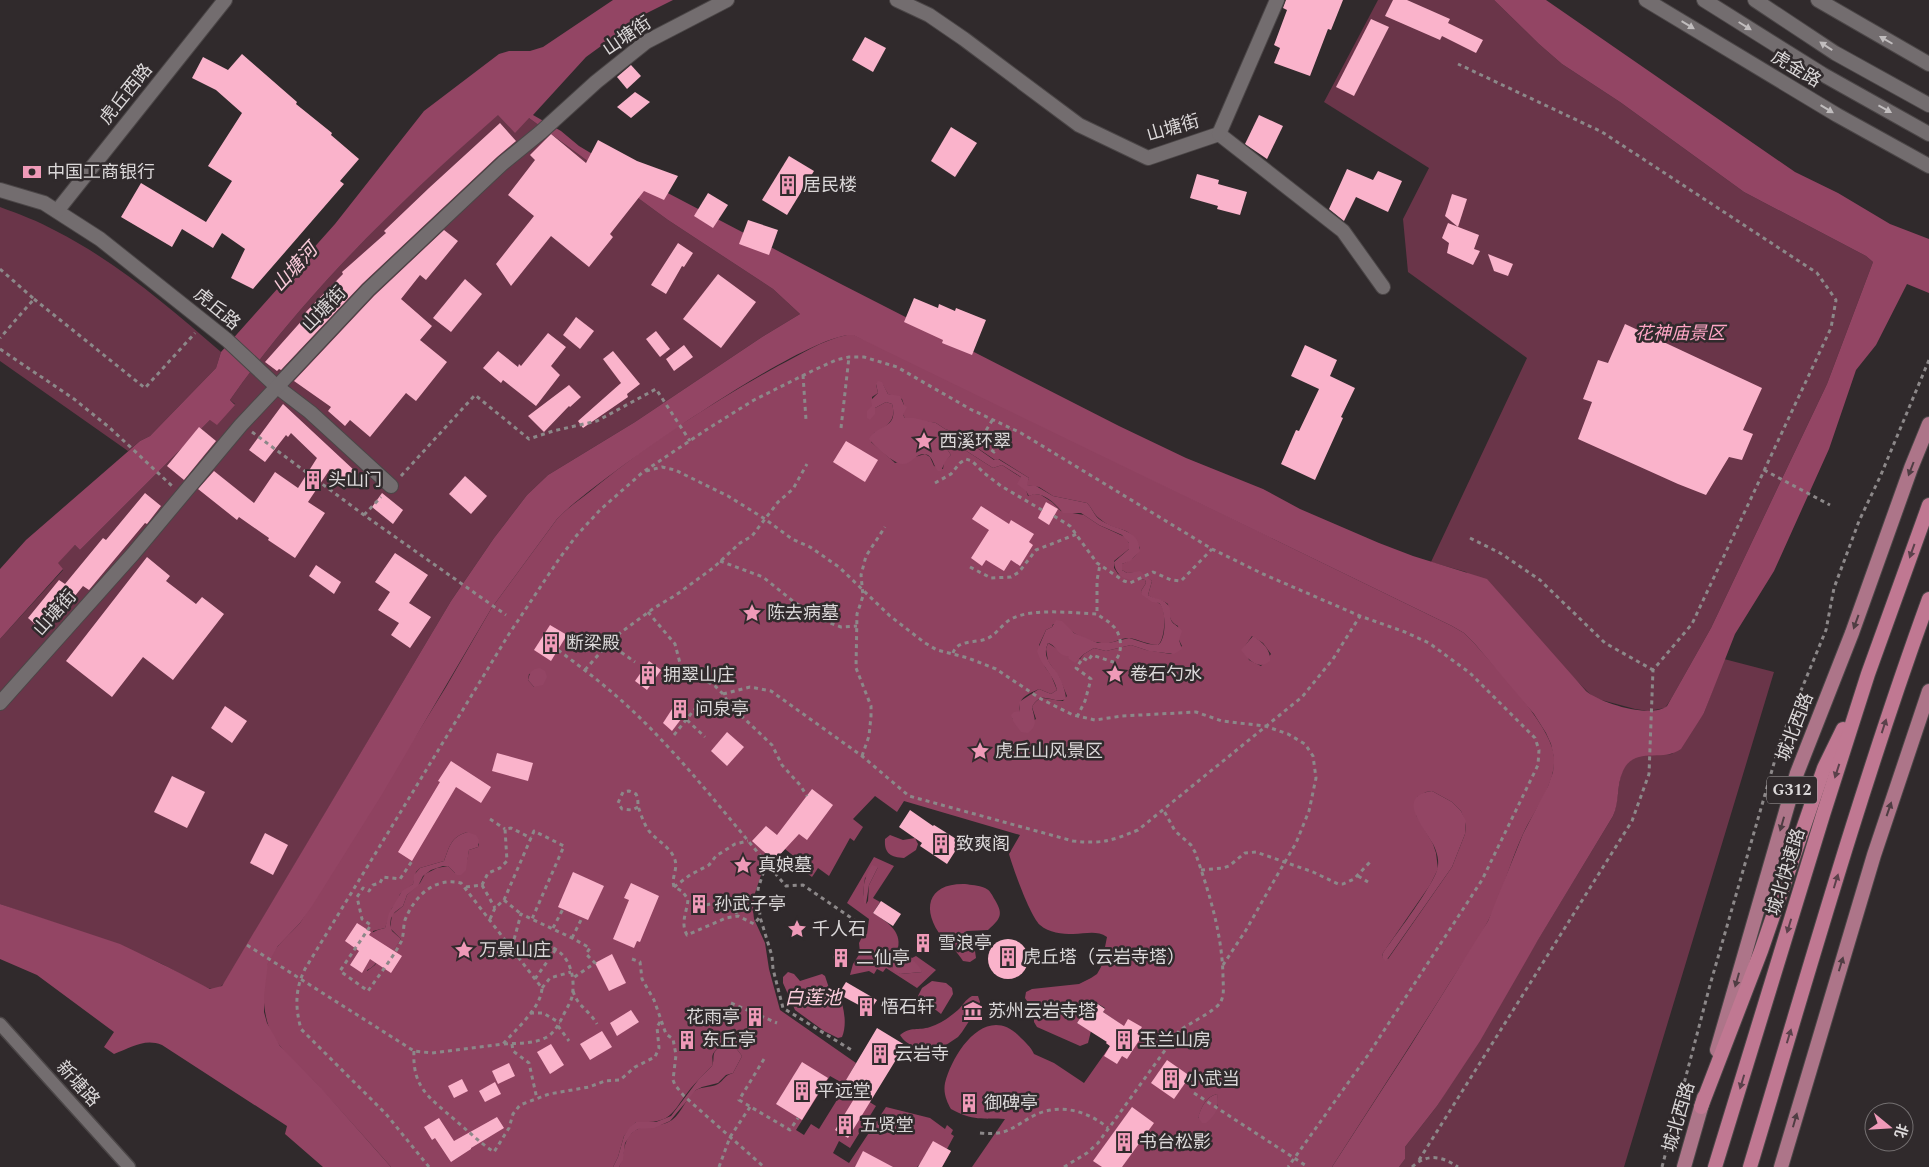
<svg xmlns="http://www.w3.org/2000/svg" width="1929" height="1167" font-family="Spectral,'Noto Sans SC',serif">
	<rect width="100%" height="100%" fill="#302a2c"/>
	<g fill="#6a3549">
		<polygon points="1378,0 1494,0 1539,44 1562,64 1620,102 1744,192 1866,256 1873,262 1827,384 1711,628 1671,699 1665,708 1648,711 1635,709 1594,698 1466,572 1431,562 1527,358 1408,272 1403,219 1429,168 1324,102"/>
		<path d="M 498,114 L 529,118 L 668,220 L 773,289 L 800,314 L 762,337 L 635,422 L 548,475 L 527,495 L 494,538 L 451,601 L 225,982 C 222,986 218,989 213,989 C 206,990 171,968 162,964 C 110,939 54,924 0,904 L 0,639 L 63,570 L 57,563 L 75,545 L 80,550 L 210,420 L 235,404 L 230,400 C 305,293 400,201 498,114 Z"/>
		<path d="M 0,207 C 19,214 38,221 56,231 C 117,262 170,308 221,352 L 216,368 L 150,436 L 140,441 L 128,451 L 0,361 Z"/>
		<path d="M 1724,659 L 1774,672 L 1624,1167 L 1399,1167 L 1405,1159 L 1405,1147 L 1437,1106 L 1613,816 C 1623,793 1611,763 1644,754 C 1653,752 1663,755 1672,754 L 1704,713 Z"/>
	</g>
	<g fill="#8f4260" fill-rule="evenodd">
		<path d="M 847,335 L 854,335 L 899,356 L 1452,626 L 1464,633 L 1475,644 C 1496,669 1552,726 1554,757 C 1556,784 1534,810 1523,834 C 1510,862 1502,894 1488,921 C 1475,946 1458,969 1444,992 C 1407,1051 1369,1109 1332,1167 L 972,1167 L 1005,1119 C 984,1118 972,1121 951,1109 C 947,1102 943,1093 945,1083 C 953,1052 986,1003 1019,1036 C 1025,1042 1031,1047 1034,1054 L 1054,1063 L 1084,1083 L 1110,1046 L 1106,1043 L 1119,1023 L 1103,1012 L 1105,1008 L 1092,1000 L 1077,1023 L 1091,1031 L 1088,1043 L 1080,1046 L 1037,1027 L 1034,1022 L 1034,1018 L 1044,1012 L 1067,1010 L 1066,1003 C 1054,1003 1041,1007 1029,1004 L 1025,998 L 1026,992 L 1032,989 L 1079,984 L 1091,978 L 1097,974 L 1101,967 L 1107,937 C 1096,930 1086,934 1073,934 C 1062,934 1049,933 1040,925 C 1030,916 1013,868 1009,854 L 1020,835 L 904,801 L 897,812 L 875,796 L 853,819 L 863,827 L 854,841 L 850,838 L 829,876 L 818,868 L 812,877 L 799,867 L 801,862 L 785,849 L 761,875 L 755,893 L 753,910 L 754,919 L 765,943 L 769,969 L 780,1010 L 856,1063 L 844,1084 L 830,1076 L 796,1130 L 804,1135 L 811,1124 L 819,1129 L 845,1087 L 876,1106 L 850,1148 L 839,1141 L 833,1153 L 849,1163 L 886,1107 L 930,1118 L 945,1129 L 947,1125 L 953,1130 L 951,1134 L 954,1136 L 947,1149 L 951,1151 L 942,1167 L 925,1167 L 920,1164 L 917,1167 L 619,1167 C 625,1156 622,1145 630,1135 C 639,1123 659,1129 672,1120 C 682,1113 686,1097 696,1090 C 703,1086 711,1088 718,1084 C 724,1080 725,1075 733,1073 L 742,1056 L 736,1048 C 728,1045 718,1045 713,1054 C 711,1058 714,1062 712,1066 C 705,1073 698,1080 691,1088 C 671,1113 673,1124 636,1122 L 624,1136 L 618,1157 L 613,1167 L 391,1167 C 368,1141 345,1115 322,1090 C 306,1072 285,1056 273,1036 C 262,1018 260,977 270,958 C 277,944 290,934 300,923 L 446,687 L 491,609 L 557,519 C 569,506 584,497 598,485 C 654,440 715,401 778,366 C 800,355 822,340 847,335 ZM 876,384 L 883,385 L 888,394 L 902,399 L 904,405 L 903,415 L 905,418 L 936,423 L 945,429 L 954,432 L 995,460 L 999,459 L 1029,478 L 1026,485 L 1039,487 L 1053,496 L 1087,503 C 1092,508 1094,515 1100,519 C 1117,534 1128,522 1140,548 C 1136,557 1131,560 1122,564 L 1122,570 L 1127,573 C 1139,571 1143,574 1152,581 L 1148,595 C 1152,599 1161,599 1168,604 C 1169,614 1169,622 1178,626 L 1179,640 L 1182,646 L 1171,654 L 1146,650 L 1131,645 L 1106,651 L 1094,648 L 1084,654 L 1080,659 L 1068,656 L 1048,643 L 1046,649 L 1048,661 L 1059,677 L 1067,696 L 1063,701 C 1050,701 1040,692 1032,707 L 1036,719 L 1020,729 L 1012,718 L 1020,711 C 1017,698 1028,694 1039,689 L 1051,694 L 1057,690 L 1051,675 L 1045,667 L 1039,645 L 1046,630 L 1052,627 L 1053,624 L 1064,624 C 1072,635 1096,645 1109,643 C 1116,642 1121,638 1128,638 C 1139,639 1148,645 1158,645 C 1165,640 1167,610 1160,604 C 1153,598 1147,602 1141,591 L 1146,583 L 1145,580 L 1118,574 L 1114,568 L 1114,561 L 1129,549 L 1129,543 L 1125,537 L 1099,525 L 1084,515 L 1061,511 L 1052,502 L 1041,495 L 1034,494 L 1028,496 L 1022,478 L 1002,465 L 993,468 L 954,443 L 948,446 L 947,449 L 951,455 L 944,462 L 943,469 L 934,466 L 930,457 L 925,454 L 895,463 L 893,461 L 871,442 L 874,433 C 887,427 897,420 892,404 L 886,402 L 875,408 L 875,414 L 872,407 L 872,397 L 878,393 ZM 1252,636 L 1263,643 L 1271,654 L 1261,666 L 1249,660 L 1245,646 ZM 545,671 L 534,687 L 528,680 L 529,674 ZM 1432,791 L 1452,802 L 1461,811 L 1466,824 L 1465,834 L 1452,867 L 1388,959 L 1382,957 L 1383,953 L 1430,885 L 1438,869 L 1436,853 L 1433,844 L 1416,815 L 1417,797 L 1426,792 ZM 467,832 L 479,844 L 478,847 L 469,850 L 467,860 L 455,873 L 448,866 L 437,868 L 425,874 L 420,883 L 407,895 L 403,906 L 392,915 L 390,928 L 401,939 L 394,949 L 387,945 L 375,965 L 367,971 L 373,931 L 385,928 L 392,908 L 397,903 L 400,894 L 413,884 L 416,872 L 420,868 L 444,861 C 450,846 450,838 467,832 ZM 1217,1094 L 1218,1107 L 1198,1118 C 1202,1107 1205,1097 1217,1094 ZM 970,1096 L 975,1099 L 976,1104 L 973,1109 L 967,1110 L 963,1107 L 961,1102 L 964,1097 Z"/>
		<path d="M 890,835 L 903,840 L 915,838 L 918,844 L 916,850 L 904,858 C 891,857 884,854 885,839 Z"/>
		<path d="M 874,857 L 894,866 L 873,898 L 880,902 L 873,913 C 886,921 902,931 898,948 L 912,958 L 916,956 L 936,970 L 917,988 L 886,968 L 883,972 L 877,969 L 874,974 L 869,971 L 850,975 L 853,964 L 860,953 L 859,943 L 862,937 L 867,934 L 869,919 L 847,903 ZM 878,867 L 869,885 L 868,901 L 866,904 L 863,893 L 865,878 ZM 885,950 L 922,972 L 900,974 L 891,966 Z"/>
		<path d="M 965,884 C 971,885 978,885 985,888 C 990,890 992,895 995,900 C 1004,915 1000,919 988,930 L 967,931 L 963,936 L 975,951 L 976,958 L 970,962 L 963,961 C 957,951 949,945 942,937 C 921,910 927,883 965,884 Z"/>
		<path d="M 972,996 L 978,996 L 980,1002 L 977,1009 L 962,1032 L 958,1037 L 934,1053 C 922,1048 907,1047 900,1035 C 911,1026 918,1031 930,1027 C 940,1024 950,1017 958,1010 C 963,1005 965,1000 972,996 Z"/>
	</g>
	<g fill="#934564">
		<path d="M 613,0 L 673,0 L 645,14 L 586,57 L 533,115 L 561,131 L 579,146 L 624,173 L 662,190 L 837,282 L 1119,426 L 1186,458 L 1263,489 L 1300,509 L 1379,543 L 1413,556 L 1487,579 L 1586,691 C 1600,703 1651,719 1667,706 L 1711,628 L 1827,384 L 1873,262 L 1866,256 L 1744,192 L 1620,102 L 1562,64 L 1539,44 L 1494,0 L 1546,0 L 1795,172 L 1838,193 L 1890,224 L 1929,239 L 1929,293 L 1907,284 L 1876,345 L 1856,370 L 1829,449 L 1774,571 L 1735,634 L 1704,713 L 1681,749 C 1662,763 1635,745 1623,771 C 1616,786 1620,801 1613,816 L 1538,940 L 1480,1041 L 1437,1106 L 1405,1147 L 1405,1159 L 1399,1167 L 1332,1167 L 1411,1045 L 1488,921 L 1523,834 L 1548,786 L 1553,772 L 1554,758 L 1551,744 L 1546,733 L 1534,714 L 1475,644 L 1464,633 L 1452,626 L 853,335 C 810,330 592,482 557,519 L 491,609 L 381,796 L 312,906 L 300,923 L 278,946 L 268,963 L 264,996 L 264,1012 L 267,1023 L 280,1046 L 322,1089 L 391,1167 L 323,1167 L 285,1134 L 287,1126 L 162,1045 C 144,1038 131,1048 114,1054 L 104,1047 L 114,1032 L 37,975 L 0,959 L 0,904 L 120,944 L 168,967 L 210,989 L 222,986 L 451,601 L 494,538 L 527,495 L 548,475 L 635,422 L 762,337 L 800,314 L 773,289 L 668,220 L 529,118 L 515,133 L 498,115 C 400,201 305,293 230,400 L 235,405 L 217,425 L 210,420 L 80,550 L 75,545 L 58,563 L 63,569 L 0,639 L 0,569 L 26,540 L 140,441 L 150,436 L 216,368 L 221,352 L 335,224 L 424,111 L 499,54 L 509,51 L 530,51 L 543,47 Z"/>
		<path d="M 878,381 L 882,382 L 888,394 L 900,396 L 904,405 L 907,407 L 903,415 L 905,418 L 914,418 L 936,423 L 945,429 L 954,432 L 994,460 L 998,459 L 1029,478 L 1027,485 L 1036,486 L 1053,496 L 1087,503 C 1092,508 1094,515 1099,519 C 1114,531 1139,527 1140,551 L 1130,561 L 1122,564 L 1122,570 L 1127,573 L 1140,571 L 1152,581 L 1148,595 C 1154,599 1162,598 1167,604 C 1172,608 1169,614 1171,620 C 1173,625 1179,626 1182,631 L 1179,640 L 1182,649 L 1174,654 L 1149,651 L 1131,645 L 1106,651 L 1094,648 L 1084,654 L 1075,663 L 1069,659 L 1068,656 C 1057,656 1057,645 1048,643 C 1041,659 1053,665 1059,676 C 1062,681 1066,693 1066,699 C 1052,705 1042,688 1032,707 C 1034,718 1039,725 1028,733 L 1021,732 L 1013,721 L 1011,715 L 1014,712 L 1020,711 L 1019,702 L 1039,689 L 1051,694 L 1057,690 C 1054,675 1041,666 1037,651 L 1046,630 L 1052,627 L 1056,620 L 1062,621 L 1074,633 L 1098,643 L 1109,643 L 1129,638 L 1148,644 L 1158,645 C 1167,639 1166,610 1159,603 L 1152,602 L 1142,595 L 1141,591 L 1146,583 L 1145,580 C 1140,579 1137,580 1132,580 C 1122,580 1114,571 1114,562 L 1129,549 L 1129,543 L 1122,535 L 1099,525 L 1081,513 L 1063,513 C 1055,503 1042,490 1029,496 L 1026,491 L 1017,484 L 1021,477 L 1002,465 L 993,468 L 954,443 L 948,447 L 947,449 L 951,455 L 945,462 L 941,471 L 938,471 C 934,467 933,458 928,455 C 917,450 913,464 903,464 C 895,465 874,446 869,439 C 877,424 899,430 892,404 L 886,402 L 875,408 L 875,414 L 870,420 L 867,418 L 867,411 L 872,406 L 871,400 L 878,393 L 876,384 Z"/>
		<path d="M 1253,636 C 1262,642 1271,649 1270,661 C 1258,671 1249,660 1241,650 Z"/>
		<path d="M 540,668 L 545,671 L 547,677 L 543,685 L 534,687 L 528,680 C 530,672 531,669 540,668 Z"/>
		<path d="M 1432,791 L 1452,802 L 1461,811 L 1466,821 L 1465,834 L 1452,867 L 1386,961 L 1382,957 L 1383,953 C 1394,937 1437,881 1438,866 C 1439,858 1436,850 1433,844 C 1424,827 1395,796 1432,791 Z"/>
		<path d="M 467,832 L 476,835 L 479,840 L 478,847 L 469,850 L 466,870 L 461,875 L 457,875 L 448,866 L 443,866 L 431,870 L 423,876 L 418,886 L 407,895 L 403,906 L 395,912 L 391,918 L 390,925 L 392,931 L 401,939 L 394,950 L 387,946 C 381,955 375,970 363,971 L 360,950 C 369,936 368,932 385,928 L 389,913 L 402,891 L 413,884 L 414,875 L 420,868 L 444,861 C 450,846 450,838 467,832 Z"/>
		<path d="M 872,865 L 878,867 L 869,885 L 866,904 L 864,903 C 862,888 864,878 872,865 Z"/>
		<path d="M 885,948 C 899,953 916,957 922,972 L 900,974 L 894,971 Z"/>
		<path d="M 788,972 L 794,974 L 800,981 L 822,974 L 825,976 L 829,988 L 838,991 C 843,1005 848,1022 842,1037 L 838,1038 L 824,1031 L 795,1010 L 783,983 L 783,977 Z"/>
		<polygon points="932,981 946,983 952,988 953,994 941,1014 918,996 922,988"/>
		<path d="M 723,1046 L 736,1048 L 742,1056 L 733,1073 L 726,1075 L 718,1083 L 702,1087 L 696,1090 L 670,1121 L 654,1128 L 638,1129 L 632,1133 L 625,1143 L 623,1160 L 619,1167 L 613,1167 L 618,1157 L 624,1136 L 630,1127 L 636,1122 L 656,1122 L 671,1116 L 699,1079 L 712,1066 C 716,1057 709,1052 723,1046 Z"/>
		<path d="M 1217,1094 C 1220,1107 1216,1115 1206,1123 L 1202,1123 L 1198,1117 C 1202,1107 1205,1097 1217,1094 Z"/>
	</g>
	<g fill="#fab3cb">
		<polygon points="1286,0 1343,0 1331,30 1328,29 1310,76 1274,63 1280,48 1274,45 1287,10 1283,8"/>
		<polygon points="1393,0 1407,0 1450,19 1448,23 1483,40 1476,53 1442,36 1440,40 1385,16"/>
		<polygon points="1371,19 1389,27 1354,96 1336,87"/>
		<polygon points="865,37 886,48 873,72 852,60"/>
		<polygon points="242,54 297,102 296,104 332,133 331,135 359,159 340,181 344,184 253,289 231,278 245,249 222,233 213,248 182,229 172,247 121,217 141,183 206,222 232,181 208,166 242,113 216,90 192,78 203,57 228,70"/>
		<polygon points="631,65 641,76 627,89 617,77"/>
		<polygon points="635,92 650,102 631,118 617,107"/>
		<polygon points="1259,115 1283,126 1267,159 1245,144"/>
		<polygon points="500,123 516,141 497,157 362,284 281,370 279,369 277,371 265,362 305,317 303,315 343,274 342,272 386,233 384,231 429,188"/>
		<polygon points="951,127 977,143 955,177 931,161"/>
		<polygon points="551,134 586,163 598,140 637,161 678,176 664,200 644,191 610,234 613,237 589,267 551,236 511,286 496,264 534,216 508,195 535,160 530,155"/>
		<polygon points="789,156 814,171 787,215 762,200"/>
		<polygon points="1347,169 1373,180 1378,171 1402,181 1388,212 1356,197 1344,221 1329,209"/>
		<polygon points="1197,174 1219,180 1218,184 1247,192 1240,215 1217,209 1218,206 1190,198"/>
		<polygon points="708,193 728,205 713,228 694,216"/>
		<polygon points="1452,194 1467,199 1458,227 1445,216"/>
		<polygon points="748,220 778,230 769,255 739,244"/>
		<polygon points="1448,223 1479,235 1474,249 1480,251 1473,265 1447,253 1449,243 1442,238"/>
		<polygon points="444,230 458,241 426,280 420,275 401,299 432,326 420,340 447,362 416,401 406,393 370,437 350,420 345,426 328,411 331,407 294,381 374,296"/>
		<polygon points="678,243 693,253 684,267 682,266 666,294 651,285"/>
		<polygon points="1488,254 1513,264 1508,276 1494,271"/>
		<polygon points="718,274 756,302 721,348 683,319"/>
		<polygon points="465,279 482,294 451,332 433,318"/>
		<polygon points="914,298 938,308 939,304 955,311 956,308 986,320 972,355 942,343 943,340 904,322"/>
		<polygon points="576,317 594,331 580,349 563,335"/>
		<polygon points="1625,324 1762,388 1743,430 1753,434 1742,460 1729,457 1706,495 1678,484 1578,439 1592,402 1583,399 1598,360 1608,363"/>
		<polygon points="656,331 670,349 660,357 646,339"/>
		<polygon points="548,333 566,347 551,366 560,375 536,406 503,380 501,383 483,368 498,351 518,367 519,364 521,366"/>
		<polygon points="684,345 693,357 674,371 666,359"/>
		<polygon points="1305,345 1337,360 1330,376 1355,388 1341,417 1343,418 1315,480 1281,464 1296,430 1299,431 1319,389 1291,376"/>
		<polygon points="613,351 640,384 627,394 628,397 583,428 578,421 621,383 603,359"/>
		<polygon points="569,385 581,397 570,407 569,406 544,432 528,416"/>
		<polygon points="283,404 356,472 345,483 330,469 308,502 325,513 295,558 268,540 269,538 239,517 237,520 198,489 214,471 254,503 275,472 298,488 317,458 291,433 288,437 286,435 265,462 249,450"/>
		<polygon points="199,427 216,441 184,480 167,466"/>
		<polygon points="846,441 878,460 865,482 833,462"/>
		<polygon points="465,476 487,496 471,514 449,494"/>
		<polygon points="145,493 161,506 147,524 145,523 89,590 83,586 45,633 28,618 59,580 65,584 103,538 106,540"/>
		<polygon points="382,493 403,510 393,524 372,507"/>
		<polygon points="1046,502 1058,509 1049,525 1038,518"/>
		<polygon points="981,506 1009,524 1011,520 1034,534 1029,542 1033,545 1020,566 1011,560 1004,571 986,560 982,566 971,558 989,530 972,519"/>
		<polygon points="395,553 428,575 409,603 431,617 410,648 391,635 399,623 378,610 390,592 375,582"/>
		<polygon points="147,557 170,576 166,581 196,604 202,597 224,614 173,680 143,657 112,697 66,661"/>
		<polygon points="316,565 341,582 334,594 309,576"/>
		<polygon points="550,625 567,635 551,661 534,650"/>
		<polygon points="649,661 661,670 647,690 635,681"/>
		<polygon points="681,702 686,705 688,710 672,731 663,723 676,703"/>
		<polygon points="225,706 247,721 232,743 211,728"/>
		<polygon points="727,732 744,747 727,766 711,751"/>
		<polygon points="497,753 533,763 528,781 492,771"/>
		<polygon points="451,761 491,787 481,803 456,787 412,861 398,852 440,782 438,781"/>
		<polygon points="172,776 205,792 187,828 154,812"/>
		<polygon points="812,789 833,805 807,840 799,834 774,861 752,841 766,826 777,835"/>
		<polygon points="910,810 933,826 934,825 961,842 947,864 920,846 922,843 899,827"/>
		<polygon points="265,833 288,845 273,875 250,863"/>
		<polygon points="573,872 604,886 588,920 558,907"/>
		<polygon points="631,883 659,896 640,942 637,941 634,948 613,939 629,900 624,898"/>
		<circle cx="699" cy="904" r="7"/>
		<polygon points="881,901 901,914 893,926 873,913"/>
		<polygon points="357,923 371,932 369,935 402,956 391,973 370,959 362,973 350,965 359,951 345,941"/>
		<circle cx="923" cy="943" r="7"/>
		<circle cx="1008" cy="959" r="20"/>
		<polygon points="842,951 847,954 848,959 843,968 835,962 833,957 836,952"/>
		<polygon points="612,954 626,983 609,991 595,963"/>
		<polygon points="846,982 877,1000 870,1011 842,996 841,990"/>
		<polygon points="1092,1000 1105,1009 1103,1012 1124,1026 1128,1019 1142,1027 1137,1034 1142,1036 1127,1059 1122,1056 1117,1064 1104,1056 1110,1046 1106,1043 1107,1042 1077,1023"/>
		<circle cx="755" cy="1017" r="7"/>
		<polygon points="631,1010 639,1022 617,1036 610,1023"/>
		<polygon points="877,1028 905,1045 848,1138 835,1130 860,1089 846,1080"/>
		<polygon points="602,1031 612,1047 590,1060 580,1044"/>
		<circle cx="687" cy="1040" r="7"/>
		<polygon points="551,1044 564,1065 550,1074 537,1052"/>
		<polygon points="1167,1060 1190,1076 1174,1099 1151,1083"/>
		<polygon points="802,1062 828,1078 802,1120 776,1104"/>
		<polygon points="509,1063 515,1076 498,1084 492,1071"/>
		<polygon points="462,1079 468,1091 454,1098 448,1086"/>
		<polygon points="495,1082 501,1094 485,1102 479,1091"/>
		<circle cx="969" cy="1103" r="7"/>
		<polygon points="1132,1107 1154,1123 1122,1167 1102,1167 1093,1161"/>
		<polygon points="497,1117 504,1128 471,1148 471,1149 451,1162 435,1138 432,1140 424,1127 439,1118 454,1141"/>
		<polygon points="933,1141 951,1151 942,1167 918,1167"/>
		<polygon points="863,1151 893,1167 855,1167"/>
	</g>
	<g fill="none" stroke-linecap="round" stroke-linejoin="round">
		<g stroke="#4b4647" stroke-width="15">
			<polyline id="minor" points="0,1024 129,1167"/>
		</g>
		<g stroke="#4b4647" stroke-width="16">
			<g id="tertiary">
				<polyline points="897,0 929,15 964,39 1079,125 1148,158 1219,134 1343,231 1383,287"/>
				<polyline points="1646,0 1837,115 1929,166"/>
				<polyline points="1818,0 1929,64"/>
				<polyline points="1219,134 1277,0"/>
				<polyline points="0,190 44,203 100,239 227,340 276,386 310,412 391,486"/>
				<polyline points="57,211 225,0"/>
				<polyline points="0,703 133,554 241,425 368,290 503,163 541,132 596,82 646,42 727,0"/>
			</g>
		</g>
		<g stroke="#4b4647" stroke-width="16">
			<g id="secondary">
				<polyline points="1704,0 1822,74 1929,134"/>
				<polyline points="1755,0 1835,53 1929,105"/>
			</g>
		</g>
		<g stroke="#4b4647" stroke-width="16">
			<g id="primary">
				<polyline points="1717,1050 1797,773 1852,633 1911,468 1929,424"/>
				<polyline points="1684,1167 1704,1097"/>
				<polyline points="1781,1167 1874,855 1929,691"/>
			</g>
		</g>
		<g stroke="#4b4647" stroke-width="16">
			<g id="trunk">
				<polyline points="1701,1107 1761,951 1824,768 1843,729"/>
				<polyline points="1715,1167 1823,815 1868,674 1929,505"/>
				<path d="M 1750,1167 C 1807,977 1861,786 1929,599"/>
			</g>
		</g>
		<g stroke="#8c8889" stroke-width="3" stroke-dasharray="4 4" stroke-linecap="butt">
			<polyline points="0,269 34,299 0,338"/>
			<polyline points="34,299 145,388 195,333"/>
			<polyline points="0,349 74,399 110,428 172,486"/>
			<polyline points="803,375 806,420"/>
			<polyline points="841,428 849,357"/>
			<polyline points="252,432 364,515 506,615"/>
			<polyline points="982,437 993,419"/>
			<polyline points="985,445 994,452 1010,428"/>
			<polyline points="1764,470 1830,505"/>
			<polyline points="646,471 662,467 675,470 728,496 765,519 792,539 810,547 839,567 890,616 925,643 937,650 968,658 996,669 1041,699 1073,715 1095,720 1122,716 1196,712 1222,721 1265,726 1288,734 1305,744 1313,756 1316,778 1309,811 1296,843 1275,879 1246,930 1223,965"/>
			<polyline points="401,476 475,395 529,439 553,431 597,421 656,389 690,441"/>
			<polyline points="935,483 951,474 960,463 966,459 972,461 984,473 1001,486 1042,510"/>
			<polyline points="364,515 381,497"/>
			<polyline points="1054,516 1070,526 1097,563 1124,581 1130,583 1153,572 1171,580 1181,581 1212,549"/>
			<polyline points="1470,538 1500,553 1540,580 1605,643 1653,670"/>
			<polyline points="720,561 763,577 794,602 825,621 841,627 857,626"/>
			<polyline points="970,567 991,578 1011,577 1019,572 1036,550 1077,534"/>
			<polyline points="648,612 675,644 681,667 715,686 723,694 730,705 772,745 782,765 800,785 807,796"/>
			<polyline points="608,643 635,662"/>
			<path d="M 558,650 C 585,670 611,690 635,713 C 690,766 736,828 786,886 L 803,885 L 860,924"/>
			<path d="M 953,653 C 957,640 975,643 986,639 C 997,635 1002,623 1013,618 C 1035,608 1073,613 1097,614 L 1097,580 L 1100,565"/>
			<polyline points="585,670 612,639 654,608 676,595 713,568 740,543 752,536 778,502 793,489 807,464"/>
			<path d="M 723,694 L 750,687 L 771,691 L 862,756 L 909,796 L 1073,841 C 1102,844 1111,841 1138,830 L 1302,697 L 1333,659 L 1360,616"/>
			<path d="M 1077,717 L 1085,701 L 1091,679 L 1076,668 L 1083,658 L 1088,661 L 1092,655 L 1113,662 C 1124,655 1122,634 1113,626 C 1109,621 1102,618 1097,614"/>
			<polyline points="687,720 705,737"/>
			<polyline points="674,735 694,710 703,708 711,702"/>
			<polyline points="862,756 869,736 871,716 871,706 856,668 857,614 863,596 861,575 866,556 885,527"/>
			<path d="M 638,807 L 632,810 L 622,809 L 618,803 L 623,792 L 629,791 L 636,794 C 639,800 637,804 639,809 C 641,815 645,826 649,831 C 658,842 670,846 675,860 C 678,870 671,877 674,887 L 682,891 L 688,899 C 687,913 680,922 687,935 L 726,918 L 738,916 L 754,924 L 760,917"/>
			<polyline points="490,819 505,829"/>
			<polyline points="766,864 758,889 760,917 772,956 773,969 783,1008 853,1051"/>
			<polyline points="1201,870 1223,868 1229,866 1245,853 1256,852 1313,872 1338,884 1343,884 1354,879 1370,862"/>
			<polyline points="1358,876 1368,882"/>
			<polyline points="482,885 495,908"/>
			<polyline points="466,887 482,885 488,873 500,868 507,861 505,829 511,828 531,838"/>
			<polyline points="674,887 690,875 709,865 716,856 735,844 748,841"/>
			<polyline points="504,900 521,914"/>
			<path d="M 706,905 C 721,901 732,901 738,916"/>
			<polyline points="490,919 495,908 504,900 534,831 564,846 532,919"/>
			<polyline points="553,928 563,909"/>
			<polyline points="572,938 582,918"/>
			<path d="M 247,945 L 414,1051 L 432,1053 L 503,1044 C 516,1029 541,1008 542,988 L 461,883 C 435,877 415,895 405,920 C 403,927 404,936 401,942 C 392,959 379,975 368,991 L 340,971 L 371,925 L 362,919 L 357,897 L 363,888 L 369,891 L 373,885 L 380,883 L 383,877 L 400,879 L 412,861"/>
			<polyline points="512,947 521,914 572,938 590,948 586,954 595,963 573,978"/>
			<polyline points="632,959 640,962 642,979 654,1000 666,1034 673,1039 676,1055 673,1080 675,1085 684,1096 764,1167"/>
			<polyline points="535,979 556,949"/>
			<polyline points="542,988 550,978 571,972"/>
			<path d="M 573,991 C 578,1007 589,1010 597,1024"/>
			<polyline points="731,1003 777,1023"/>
			<polyline points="530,1013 543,1013 560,1023"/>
			<polyline points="558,1026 569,1041"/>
			<path d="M 504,1044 C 518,1043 533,1044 545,1038 C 554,1034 558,1025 562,1018 C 565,1011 570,1004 572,997 C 579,959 551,930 516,954"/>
			<polyline points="512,1044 513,1051 529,1063 537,1099"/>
			<path d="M 414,1051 C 412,1088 430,1098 455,1120 C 468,1131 479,1142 494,1152 L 509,1128 L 513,1114 L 520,1105 L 549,1094 L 589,1087 L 605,1081 L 620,1080 L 635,1067 L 655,1057 L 659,1048 L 657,1027 L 660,1022"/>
			<polyline points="764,1059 739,1100 790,1130 798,1118"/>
			<polyline points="1194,1093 1308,1167"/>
			<path d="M 980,1133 C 1008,1136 1012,1127 1035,1115 C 1060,1103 1088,1111 1108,1128"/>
			<polyline points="1419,1160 1632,821 1649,774 1653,670 1692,624 1831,328 1836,300 1817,273 1602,132 1458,64"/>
			<path d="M 429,1167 L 386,1114 L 301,1029 C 295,1007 295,989 305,969 L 509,634 L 559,559 L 577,535 L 600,510 L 643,472 L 709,428 L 754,400 L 812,371 L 836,360 L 849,357 L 864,357 L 897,367 L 970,409 L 1021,433 L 1212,549 L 1263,574 L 1360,616 L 1405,632 L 1429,643 L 1470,673 L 1535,738 L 1539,750 L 1538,765 L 1482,880 L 1368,1055 L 1288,1167"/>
			<polyline points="719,1167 730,1137 750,1107"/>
			<path d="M 1064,1167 L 1087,1153 L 1098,1143 L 1179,1031 C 1188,1024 1215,1011 1220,1003 C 1225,995 1223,985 1223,976 C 1222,933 1209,892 1195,852 L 1191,845 L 1175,831 L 1164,811"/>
			<path d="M 1412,1167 C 1427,1153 1442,1156 1458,1167"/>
			<polyline points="1662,1167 1710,985 1781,739 1826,630 1834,588 1859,521 1880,477 1929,360"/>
		</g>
		<use href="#minor" stroke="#736d6f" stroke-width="12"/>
		<use href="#tertiary" stroke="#736d6f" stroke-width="14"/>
		<use href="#secondary" stroke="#736d6f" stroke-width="14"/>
		<use href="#primary" stroke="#ad7589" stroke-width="14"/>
		<use href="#trunk" stroke="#c07892" stroke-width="14"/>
	</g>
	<defs><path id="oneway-solid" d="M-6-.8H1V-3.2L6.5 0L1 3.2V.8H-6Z" transform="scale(1.25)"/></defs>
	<g fill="#c1bdbe">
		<use href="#oneway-solid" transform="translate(1688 25) rotate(31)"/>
		<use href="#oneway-solid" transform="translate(1745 26) rotate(32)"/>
		<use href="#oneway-solid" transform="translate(1886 40) rotate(-150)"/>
		<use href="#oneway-solid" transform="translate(1826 46) rotate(-147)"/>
		<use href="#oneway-solid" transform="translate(1827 109) rotate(31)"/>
		<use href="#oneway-solid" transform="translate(1885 109) rotate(29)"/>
	</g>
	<g fill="#4f3d43">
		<use href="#oneway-solid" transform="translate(1911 469) rotate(111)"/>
		<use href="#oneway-solid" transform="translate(1856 622) rotate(110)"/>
		<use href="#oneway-solid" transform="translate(1889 809) rotate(-71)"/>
		<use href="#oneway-solid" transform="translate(1782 824) rotate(106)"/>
		<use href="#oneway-solid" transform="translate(1841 964) rotate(-73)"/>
		<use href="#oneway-solid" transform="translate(1737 980) rotate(106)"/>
		<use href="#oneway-solid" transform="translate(1795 1120) rotate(-74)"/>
	</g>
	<g fill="#5b414b">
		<use href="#oneway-solid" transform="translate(1912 551) rotate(110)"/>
		<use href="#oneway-solid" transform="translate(1884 726) rotate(-72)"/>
		<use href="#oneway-solid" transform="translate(1837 771) rotate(108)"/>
		<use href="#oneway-solid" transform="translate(1836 881) rotate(-73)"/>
		<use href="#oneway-solid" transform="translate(1789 926) rotate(107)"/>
		<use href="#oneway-solid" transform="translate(1789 1036) rotate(-73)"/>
		<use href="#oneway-solid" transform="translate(1742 1082) rotate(107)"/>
	</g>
	<defs>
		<g id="bank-bare" transform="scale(1.5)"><path d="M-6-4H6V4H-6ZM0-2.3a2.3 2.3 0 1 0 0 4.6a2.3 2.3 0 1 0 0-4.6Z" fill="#ef9ab8" stroke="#302a2c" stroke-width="2.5" paint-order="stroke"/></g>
		<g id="building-bare" transform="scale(1.5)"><path d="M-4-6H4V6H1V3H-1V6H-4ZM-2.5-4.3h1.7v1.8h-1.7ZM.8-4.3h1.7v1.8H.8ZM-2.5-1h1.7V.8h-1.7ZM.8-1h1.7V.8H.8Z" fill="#ef9ab8" stroke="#302a2c" stroke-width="2.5" paint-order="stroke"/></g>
		<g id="sight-bare" transform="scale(1.5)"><path d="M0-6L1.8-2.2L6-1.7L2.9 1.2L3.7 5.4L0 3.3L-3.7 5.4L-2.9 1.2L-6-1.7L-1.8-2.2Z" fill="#ef9ab8" stroke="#302a2c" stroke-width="2.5" paint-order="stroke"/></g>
		<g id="museum-bare" transform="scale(1.5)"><path d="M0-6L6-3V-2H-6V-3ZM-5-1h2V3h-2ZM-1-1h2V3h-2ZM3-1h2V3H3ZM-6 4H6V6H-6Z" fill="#ef9ab8" stroke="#302a2c" stroke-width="2.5" paint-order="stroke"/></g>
	</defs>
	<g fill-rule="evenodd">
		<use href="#bank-bare" x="32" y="172"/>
		<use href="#building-bare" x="788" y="185"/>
		<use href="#sight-bare" x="924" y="441"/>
		<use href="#building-bare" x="313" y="480"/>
		<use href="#sight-bare" x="752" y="613"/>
		<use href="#building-bare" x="551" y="643"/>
		<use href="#sight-bare" x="1115" y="674"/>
		<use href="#building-bare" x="648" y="675"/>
		<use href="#building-bare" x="680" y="709"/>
		<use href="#sight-bare" x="980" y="751"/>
		<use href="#building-bare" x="941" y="844"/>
		<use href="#sight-bare" x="743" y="865"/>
		<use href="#building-bare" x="699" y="904"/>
		<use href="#sight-bare" x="797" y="929"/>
		<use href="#building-bare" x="923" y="943"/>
		<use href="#sight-bare" x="464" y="950"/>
		<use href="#building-bare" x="1008" y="957"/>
		<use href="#building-bare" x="841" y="958"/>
		<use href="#building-bare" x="866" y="1007"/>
		<use href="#museum-bare" x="973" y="1011"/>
		<use href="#building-bare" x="755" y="1017"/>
		<use href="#building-bare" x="687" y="1040"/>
		<use href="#building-bare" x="1124" y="1040"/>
		<use href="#building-bare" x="880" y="1054"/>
		<use href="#building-bare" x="1171" y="1079"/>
		<use href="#building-bare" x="802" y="1091"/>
		<use href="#building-bare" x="969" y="1103"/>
		<use href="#building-bare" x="845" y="1125"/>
		<use href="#building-bare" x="1124" y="1142"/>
	</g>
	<g text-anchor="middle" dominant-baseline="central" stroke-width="5" stroke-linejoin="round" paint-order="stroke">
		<rect fill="#302a2c" stroke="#a8a4a5" stroke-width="1" x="1767" y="776.5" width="50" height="27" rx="4"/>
		<g font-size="16" font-weight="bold" fill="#dbd8d9">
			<text x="1792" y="790">G312</text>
		</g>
		<g font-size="18" fill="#dbd8d9" stroke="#302a2c">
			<text transform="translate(627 36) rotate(-34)">山塘街</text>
			<text transform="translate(1796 69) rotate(31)">虎金路</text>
			<text transform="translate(126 94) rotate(-51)">虎丘西路</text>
			<text transform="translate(1173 128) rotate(-16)">山塘街</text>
			<text transform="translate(217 309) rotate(40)">虎丘路</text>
			<text transform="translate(324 309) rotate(-46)">山塘街</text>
			<text transform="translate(55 613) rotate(-48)">山塘街</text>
			<text transform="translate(1795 727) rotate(-69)">城北西路</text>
			<text transform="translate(1786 872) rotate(-73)">城北快速路</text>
			<text transform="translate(78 1084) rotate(48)">新塘路</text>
			<text transform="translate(1679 1117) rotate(-74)">城北西路</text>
		</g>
		<g font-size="18" fill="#dbd8d9" stroke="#302a2c" text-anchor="start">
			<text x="47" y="172">中国工商银行</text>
			<text x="803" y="185">居民楼</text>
			<text x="939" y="441">西溪环翠</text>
			<text x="328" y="480">头山门</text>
			<text x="767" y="613">陈去病墓</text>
			<text x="566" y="643">断梁殿</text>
			<text x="1130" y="674">卷石勺水</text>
			<text x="663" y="675">拥翠山庄</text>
			<text x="695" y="709">问泉亭</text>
			<text x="995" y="751">虎丘山风景区</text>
			<text x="956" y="844">致爽阁</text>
			<text x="758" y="865">真娘墓</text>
			<text x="714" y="904">孙武子亭</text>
			<text x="812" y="929">千人石</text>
			<text x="938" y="943">雪浪亭</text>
			<text x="479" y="950">万景山庄</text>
			<text x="1023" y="957">虎丘塔（云岩寺塔）</text>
			<text x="856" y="958">二仙亭</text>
			<text x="881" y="1007">悟石轩</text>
			<text x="988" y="1011">苏州云岩寺塔</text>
			<text x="740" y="1017" text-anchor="end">花雨亭</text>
			<text x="702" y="1040">东丘亭</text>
			<text x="1139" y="1040">玉兰山房</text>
			<text x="895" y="1054">云岩寺</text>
			<text x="1186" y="1079">小武当</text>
			<text x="817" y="1091">平远堂</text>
			<text x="984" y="1103">御碑亭</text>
			<text x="860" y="1125">五贤堂</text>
			<text x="1139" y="1142">书台松影</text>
		</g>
		<g font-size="18" font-style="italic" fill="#fea5c5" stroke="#302a2c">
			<text x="1680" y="333">花神庙景区</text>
		</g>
		<g font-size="19" font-style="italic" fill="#facbda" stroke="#302a2c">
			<text transform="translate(295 268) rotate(-48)">山塘河</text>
			<text x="813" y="998">白莲池</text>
		</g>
	</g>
	<g transform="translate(1889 1127) rotate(108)"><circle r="24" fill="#302a2c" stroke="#747071"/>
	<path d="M0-4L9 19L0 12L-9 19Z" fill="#ef9ab8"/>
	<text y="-8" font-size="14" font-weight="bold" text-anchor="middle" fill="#dbd8d9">北</text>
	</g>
</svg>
